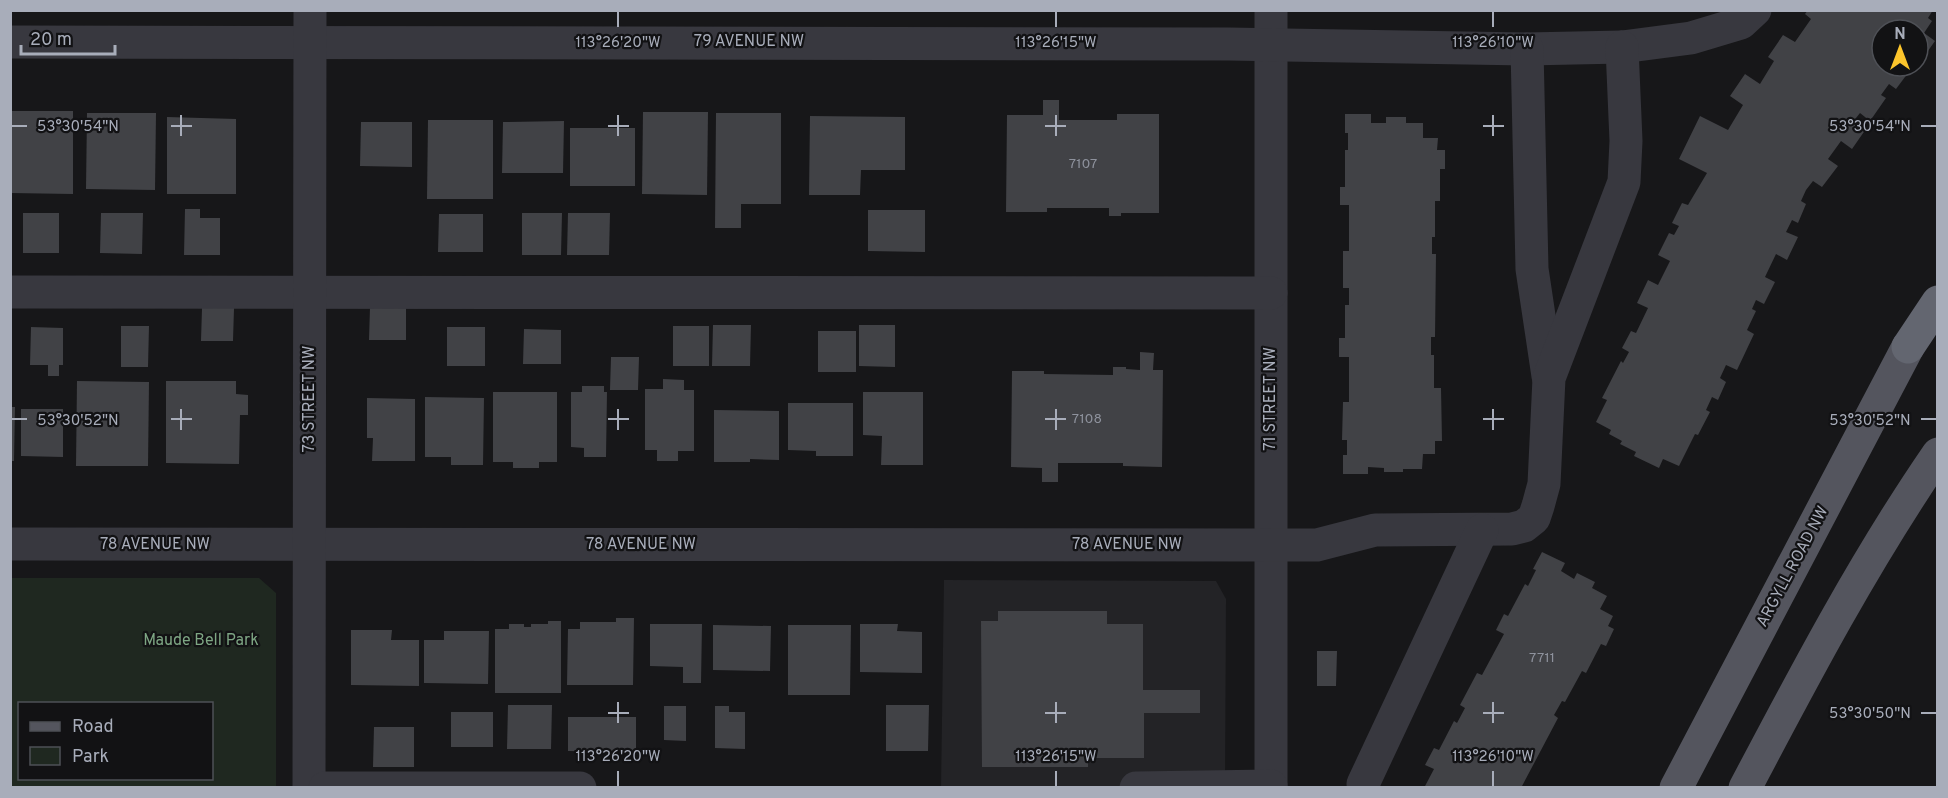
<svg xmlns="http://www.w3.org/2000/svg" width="1948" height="798" font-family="Overpass,sans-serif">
	<rect width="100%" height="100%" fill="#171719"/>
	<polygon fill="#232326" points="944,580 1216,581 1226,599 1225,787 941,788"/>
	<path fill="#1f2820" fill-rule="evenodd" d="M 10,578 L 259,578 L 276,593 L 276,787 L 11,787 ZM 20,704 L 212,704 L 212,778 L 20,778 Z"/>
	<g fill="#414246">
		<polygon points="1808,10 1933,10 1928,18 1932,21 1924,33 1935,41 1918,65 1918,30 1882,30 1882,66 1910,66 1907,72 1908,73 1896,89 1889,84 1881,95 1886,98 1870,121 1860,113 1856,118 1868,126 1852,149 1841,141 1828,159 1838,166 1822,187 1813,181 1806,190 1801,201 1806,204 1798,223 1792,220 1786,232 1798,237 1787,260 1776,254 1765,277 1775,282 1764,304 1756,300 1752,309 1756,311 1747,330 1754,334 1737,370 1726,365 1720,378 1726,382 1718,400 1712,397 1706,410 1710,412 1698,435 1695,434 1679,466 1663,459 1659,468 1634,456 1636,452 1620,444 1622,441 1609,434 1611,430 1596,422 1607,400 1602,398 1621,361 1623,363 1629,352 1622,348 1631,331 1636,333 1648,308 1637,303 1648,280 1658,285 1670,261 1658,255 1669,233 1674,235 1679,226 1672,223 1682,203 1688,205 1707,173 1679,159 1700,116 1728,130 1743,105 1730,96 1745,74 1760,84 1774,61 1768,57 1783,35 1795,42 1811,19 1805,14"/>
		<polygon points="1043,100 1059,100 1059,120 1117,120 1117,114 1159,114 1159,213 1121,213 1121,216 1109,216 1109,208 1047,208 1047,212 1006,212 1007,115 1043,115"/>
		<polygon points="10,111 73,111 73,194 10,193"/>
		<polygon points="643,112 708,112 707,195 642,194"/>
		<polygon points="87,113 156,113 155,190 86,189"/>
		<polygon points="716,113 781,113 781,204 741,204 741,228 715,228"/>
		<polygon points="1345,114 1371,114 1371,123 1386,123 1386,117 1406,117 1406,123 1423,123 1423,138 1438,138 1437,150 1445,150 1445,169 1440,169 1440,201 1435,201 1435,237 1432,237 1432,254 1436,254 1435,337 1431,337 1431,355 1434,355 1434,388 1441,388 1442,441 1435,441 1435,454 1423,454 1422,469 1403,469 1403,472 1384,472 1384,468 1368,467 1368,474 1343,474 1343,455 1347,455 1347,440 1342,440 1343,402 1349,402 1349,357 1339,357 1339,338 1345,338 1345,305 1349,305 1349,288 1343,288 1343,251 1349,251 1349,205 1340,205 1340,187 1345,187 1345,150 1348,150 1348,133 1345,133"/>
		<polygon points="810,116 905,117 905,170 861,170 860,195 809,195"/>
		<polygon points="167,117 236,119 236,194 167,194"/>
		<polygon points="428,120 493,120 493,199 427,199"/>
		<polygon points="564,121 563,173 502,173 503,122"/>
		<polygon points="361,122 412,122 412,167 360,166"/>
		<rect x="570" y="128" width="65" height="58"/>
		<polygon points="185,209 200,209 200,218 220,218 220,255 184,255"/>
		<polygon points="868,210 925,210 925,252 868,251"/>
		<rect x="23" y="213" width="36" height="40"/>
		<polygon points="101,213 143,213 142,254 100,253"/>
		<polygon points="522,213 562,213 561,255 522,255"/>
		<polygon points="568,213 610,213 609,255 567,255"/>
		<polygon points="439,214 483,214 483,252 438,252"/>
		<polygon points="370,307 406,308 406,340 369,340"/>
		<polygon points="202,308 234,308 233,341 201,341"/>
		<polygon points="713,325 751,325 750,366 712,366"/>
		<polygon points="859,325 895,325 895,367 859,366"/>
		<polygon points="121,326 149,326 148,367 121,367"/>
		<rect x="673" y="326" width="36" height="40"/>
		<polygon points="31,327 63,328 63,365 59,365 59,376 48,376 48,365 30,365"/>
		<rect x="447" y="327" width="38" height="39"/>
		<polygon points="524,329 561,330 561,364 523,364"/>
		<rect x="818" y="331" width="38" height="41"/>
		<polygon points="1140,352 1154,353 1153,370 1163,370 1162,467 1123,466 1123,463 1058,463 1058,482 1042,482 1042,468 1011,467 1012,371 1044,371 1044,374 1113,375 1113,367 1126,367 1126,369 1140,370"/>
		<polygon points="611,357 639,357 638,390 610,390"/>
		<polygon points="663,379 684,380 684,390 694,390 694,451 678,451 678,461 657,461 657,450 645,450 645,389 663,389"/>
		<polygon points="77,381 149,382 148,466 76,466"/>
		<polygon points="166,381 236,381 236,394 248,395 248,415 240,415 239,464 166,463"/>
		<polygon points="582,386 604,386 604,392 607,392 606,457 584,457 584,448 571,447 571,392 582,392"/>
		<polygon points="493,392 557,392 557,462 539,462 539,468 513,468 513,462 493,462"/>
		<polygon points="863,392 923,392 923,465 881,465 882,436 863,435"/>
		<polygon points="425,397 484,398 483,465 451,465 451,457 425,457"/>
		<polygon points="367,398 415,399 415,461 372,461 373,438 367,438"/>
		<polygon points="788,403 853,403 853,456 816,456 816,451 788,450"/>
		<polygon points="10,407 15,407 14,461 10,461"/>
		<polygon points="21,409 63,409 63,457 21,456"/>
		<polygon points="714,410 779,411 779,460 750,459 750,462 714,462"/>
		<polygon points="1542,552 1565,563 1561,571 1574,579 1577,573 1595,582 1592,588 1607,596 1600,609 1613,616 1608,626 1614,629 1606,646 1601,644 1586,673 1582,671 1565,702 1562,701 1554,715 1558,718 1521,788 1424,788 1434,769 1425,765 1434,748 1439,750 1454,721 1457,723 1465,708 1460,705 1477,673 1482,675 1504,634 1496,630 1504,614 1508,616 1525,584 1528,586 1536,570 1533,569"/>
		<polygon points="998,611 1107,611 1107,624 1143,624 1143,690 1200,690 1200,713 1144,713 1144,758 1088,758 1088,767 982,767 981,621 998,621"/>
		<polygon points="616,618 634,618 633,685 567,685 568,629 580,629 580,622 616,622"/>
		<polygon points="548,621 561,621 561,693 495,693 495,629 509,629 509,624 524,624 524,627 531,627 531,624 548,624"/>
		<polygon points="650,624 702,624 701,683 683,683 683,667 650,666"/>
		<polygon points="860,624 898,624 897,631 922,632 922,673 860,672"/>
		<polygon points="713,625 771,626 770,671 713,670"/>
		<polygon points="788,625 851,625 850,695 788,695"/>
		<polygon points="351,630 392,630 391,640 419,640 419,686 351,685"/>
		<polygon points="444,631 489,631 488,684 424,683 424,640 444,640"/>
		<polygon points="1317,651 1337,651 1336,686 1317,686"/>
		<polygon points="508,705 552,705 551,749 507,749"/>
		<polygon points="886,705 929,705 928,751 886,751"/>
		<polygon points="664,706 686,706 686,741 664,740"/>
		<polygon points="715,706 729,706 729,712 745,712 745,749 715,748"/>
		<rect x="451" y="712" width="42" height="35"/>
		<polygon points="568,717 636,717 636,752 568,751"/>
		<polygon points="374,727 414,727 414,767 373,767"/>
	</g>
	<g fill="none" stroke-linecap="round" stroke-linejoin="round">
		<g stroke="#38383f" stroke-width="33">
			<polyline points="1271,10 1271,788"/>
			<polyline points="10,42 1228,44 1527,49 1622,47 1691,38 1741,23 1755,10"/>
			<polyline points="1527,49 1532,269 1548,376"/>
			<polyline points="10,292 1271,293"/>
			<polyline points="10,544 1317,545 1375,530 1512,529 1524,526 1534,518 1538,506 1544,484 1549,378 1624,182 1626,141 1622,47"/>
			<polyline points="1363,784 1482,530"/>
			<polyline points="309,788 310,10"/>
			<polyline points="325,788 580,788"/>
			<polyline points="1136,788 1271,786"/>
		</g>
		<g stroke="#54555e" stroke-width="33">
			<polyline points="1676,788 1908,347"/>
			<path d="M 1745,788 C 1805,674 1865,560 1938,454"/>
		</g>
		<polyline stroke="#636670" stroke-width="33" points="1908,347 1938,302"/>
	</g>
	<path fill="none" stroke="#a8adba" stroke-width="2" d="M 618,12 L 618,27M 1056,12 L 1056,27M 1493,12 L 1493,27M 181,115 L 181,136M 618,115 L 618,136M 1056,115 L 1056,136M 1493,115 L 1493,136M 12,126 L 27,126M 171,126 L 192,126M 608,126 L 629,126M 1045,126 L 1066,126M 1483,126 L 1504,126M 1921,126 L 1936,126M 181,409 L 181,430M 618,409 L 618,430M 1056,409 L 1056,430M 1493,409 L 1493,430M 12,419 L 27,419M 171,419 L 192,419M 608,419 L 629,419M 1045,419 L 1066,419M 1483,419 L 1504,419M 1921,419 L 1936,419M 618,702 L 618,723M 1056,702 L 1056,723M 1493,702 L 1493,723M 608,713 L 629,713M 1045,713 L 1066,713M 1483,713 L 1504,713M 1921,713 L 1936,713M 618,771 L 618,786M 1056,771 L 1056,786M 1493,771 L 1493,786"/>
	<g text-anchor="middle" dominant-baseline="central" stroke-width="4.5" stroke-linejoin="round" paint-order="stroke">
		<g font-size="14" fill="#8e929d">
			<text x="1083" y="164">7107</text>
			<text x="1087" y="419">7108</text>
			<text x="1542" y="658">7711</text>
		</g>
		<g font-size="16" fill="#a8adba" stroke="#121214">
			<text x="749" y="42">79 AVENUE NW</text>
			<text transform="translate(310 399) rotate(-90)">73 STREET NW</text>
			<text transform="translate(1271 399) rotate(-90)">71 STREET NW</text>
			<text x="155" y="545">78 AVENUE NW</text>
			<text x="641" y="545">78 AVENUE NW</text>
			<text x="1127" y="545">78 AVENUE NW</text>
			<text transform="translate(1793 567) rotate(-62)">ARGYLL ROAD NW</text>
		</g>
		<g font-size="16" fill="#7ea684" stroke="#121214">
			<text x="201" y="641">Maude Bell Park</text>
		</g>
	</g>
	<g font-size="15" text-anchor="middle" fill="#a8adba" stroke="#121214" stroke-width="4.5" stroke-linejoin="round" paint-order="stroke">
		<text x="618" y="47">113°26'20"W</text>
		<text x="1056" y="47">113°26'15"W</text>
		<text x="1493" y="47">113°26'10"W</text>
		<text x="78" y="131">53°30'54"N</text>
		<text x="1870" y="131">53°30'54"N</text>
		<text x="78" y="425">53°30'52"N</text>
		<text x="1870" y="425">53°30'52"N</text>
		<text x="1870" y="718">53°30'50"N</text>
		<text x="618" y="761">113°26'20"W</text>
		<text x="1056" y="761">113°26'15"W</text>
		<text x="1493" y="761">113°26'10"W</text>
	</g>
	<rect width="1948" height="798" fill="none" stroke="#a8adba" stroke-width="24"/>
	<rect x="18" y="702" width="195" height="78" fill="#121214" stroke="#4e5056" stroke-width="1.5"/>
	<rect x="30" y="722" width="30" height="9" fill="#54555e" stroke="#4e5056" stroke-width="1.5"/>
	<text x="72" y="732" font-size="18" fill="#a8adba">Road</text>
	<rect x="30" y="747" width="30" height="18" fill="#1f2820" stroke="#4e5056" stroke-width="1.5"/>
	<text x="72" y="762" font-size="18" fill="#a8adba">Park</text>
	<g transform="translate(1900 48)"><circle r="28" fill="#121214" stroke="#4e5056" stroke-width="1.5"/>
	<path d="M0-4.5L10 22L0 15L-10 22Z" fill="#fcc52c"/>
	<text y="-9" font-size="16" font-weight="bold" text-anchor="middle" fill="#a8adba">N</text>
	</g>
	<path d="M21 45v9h94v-9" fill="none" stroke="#a8adba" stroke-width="3"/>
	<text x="30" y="45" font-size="18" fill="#a8adba" stroke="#121214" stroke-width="4.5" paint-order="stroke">20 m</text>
</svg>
